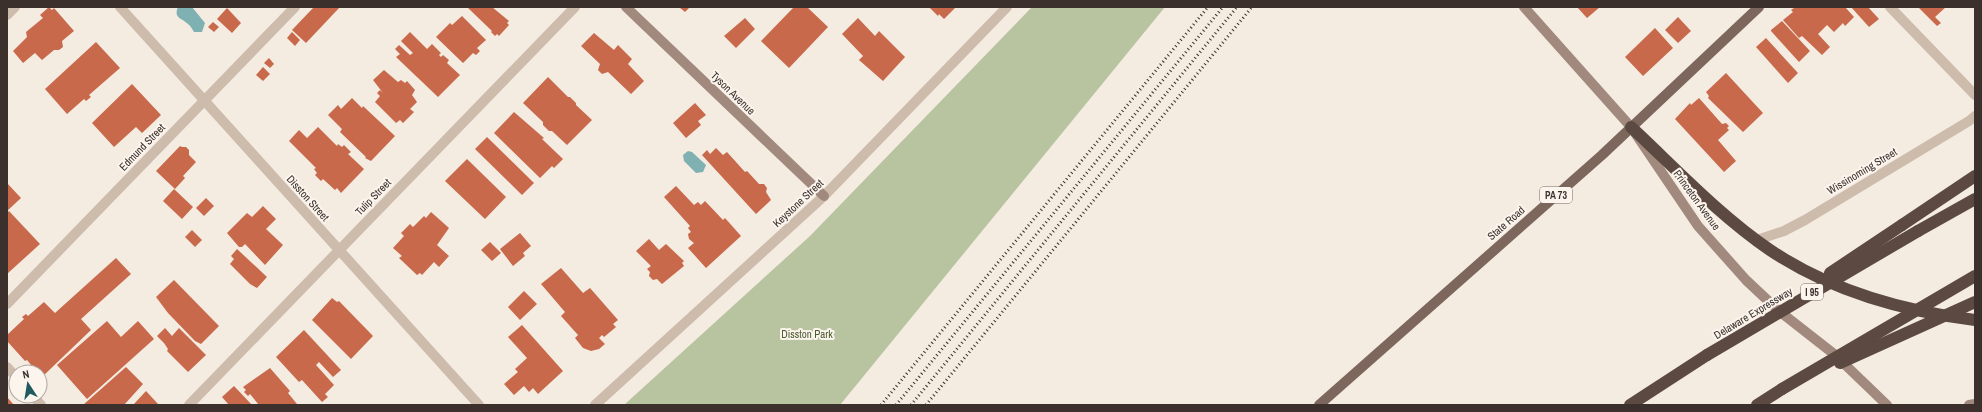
<svg xmlns="http://www.w3.org/2000/svg" width="1982" height="412" font-family="'Archivo Narrow',sans-serif">
	<rect width="100%" height="100%" fill="#f4ebe1"/>
	<polygon fill="#b8c4a0" points="1032,7 1165,7 840,405 624,405 810,236"/>
	<g fill="#7fb0b2">
		<path d="M 178,7 L 192,7 L 205,23 L 202,32 L 194,32 C 192,29 191,26 188,24 C 182,18 173,18 178,7 Z"/>
		<polygon points="688,151 692,152 706,165 703,172 696,173 684,161 683,155"/>
	</g>
	<g fill="#c8694b">
		<polygon points="49,7 52,10 54,8 74,31 62,41 63,47 59,50 54,50 42,60 35,53 23,63 13,51 27,37 26,32 43,18 40,15"/>
		<polygon points="314,7 340,7 306,43 292,30"/>
		<polygon points="467,7 492,7 509,21 507,23 509,25 499,36 497,34 495,36 491,32 492,31"/>
		<polygon points="679,7 690,7 685,12"/>
		<polygon points="794,7 807,7 828,27 789,68 761,41"/>
		<polygon points="929,7 956,7 944,19 939,14 938,16"/>
		<polygon points="1577,7 1600,7 1587,18"/>
		<polygon points="1795,7 1845,7 1854,17 1845,26 1843,23 1834,32 1827,25 1818,34 1830,47 1822,55 1802,36 1799,38 1783,20 1793,12 1791,10 1794,8 1797,8"/>
		<polygon points="1851,7 1868,7 1879,19 1869,27"/>
		<polygon points="1918,7 1946,7 1935,17 1941,23 1937,26"/>
		<polygon points="227,8 241,23 232,33 217,19"/>
		<polygon points="462,16 486,40 477,48 480,51 476,55 473,53 463,63 436,37 450,23 452,25"/>
		<polygon points="1678,17 1691,31 1678,43 1665,30"/>
		<polygon points="745,18 755,29 736,48 724,36"/>
		<polygon points="858,18 875,36 879,31 905,57 883,81 859,60 863,56 842,34"/>
		<polygon points="1782,21 1810,51 1799,62 1771,31 1771,30"/>
		<polygon points="213,22 219,27 214,32 208,27"/>
		<polygon points="1655,28 1673,48 1643,76 1625,57"/>
		<polygon points="292,32 300,40 295,46 287,38"/>
		<polygon points="410,32 427,49 432,44 441,53 439,55 441,57 443,55 449,60 447,63 460,75 438,97 396,57 400,54 395,49 399,45 410,55 413,53 401,41"/>
		<polygon points="594,33 614,50 618,45 632,59 628,64 644,81 631,94 608,72 602,74 598,70 600,64 581,46"/>
		<polygon points="1766,38 1798,73 1788,83 1756,47"/>
		<polygon points="96,42 120,68 89,95 91,97 86,101 84,99 67,114 45,89"/>
		<polygon points="269,58 274,64 270,68 264,63"/>
		<polygon points="263,67 270,74 263,81 256,75"/>
		<polygon points="384,70 398,82 401,80 405,83 407,81 415,90 412,95 417,102 410,109 414,112 403,123 400,120 396,123 375,102 380,96 377,93 380,90 383,93 373,80"/>
		<polygon points="1726,73 1763,113 1743,132 1708,98 1709,96 1706,92"/>
		<polygon points="548,77 568,97 570,97 576,103 576,105 592,120 567,145 552,131 549,131 543,125 543,122 523,103"/>
		<polygon points="132,84 161,115 142,133 136,127 114,147 92,123"/>
		<polygon points="352,98 362,108 363,106 395,136 371,161 365,158 366,157 340,132 342,129 328,115 338,105 341,109"/>
		<polygon points="1699,98 1722,124 1726,123 1729,126 1727,128 1729,130 1718,140 1736,161 1724,172 1675,119 1690,103 1691,105"/>
		<polygon points="695,103 706,115 698,121 701,125 686,138 673,123"/>
		<polygon points="514,112 544,138 542,139 563,159 554,168 552,166 540,178 494,133"/>
		<polygon points="318,127 337,146 338,144 342,147 344,145 351,152 348,154 364,169 341,193 337,188 335,190 323,179 321,181 315,175 317,173 314,169 316,168 289,141 299,130 307,138"/>
		<polygon points="487,137 534,183 522,195 475,149"/>
		<polygon points="180,146 182,147 186,147 189,150 189,155 196,162 183,176 185,178 175,189 156,171"/>
		<polygon points="716,148 723,155 727,152 745,172 747,171 759,184 764,184 767,188 766,192 771,200 756,214 702,155 707,150 710,154"/>
		<polygon points="467,159 506,197 485,219 445,181"/>
		<polygon points="7,183 21,198 7,211"/>
		<polygon points="676,186 694,205 698,202 701,205 705,201 723,220 725,218 741,236 706,268 688,248 694,243 689,239 688,234 691,232 688,228 690,226 664,197"/>
		<polygon points="174,189 193,207 182,219 163,201"/>
		<polygon points="206,198 214,206 204,216 196,208"/>
		<polygon points="263,206 276,219 266,229 283,245 265,265 245,244 242,247 239,247 227,233 247,213 252,217"/>
		<polygon points="9,211 40,244 7,274 7,213"/>
		<polygon points="431,212 449,228 437,245 449,256 439,267 434,262 422,275 420,273 417,275 399,258 402,256 393,248 404,236 401,233 410,224 413,227 424,216 426,218"/>
		<polygon points="192,230 202,240 195,247 185,237"/>
		<polygon points="520,233 531,246 523,253 525,256 513,266 500,249"/>
		<polygon points="649,239 659,250 666,244 684,261 682,263 684,266 662,284 657,279 653,280 649,276 650,272 647,269 651,266 636,251"/>
		<polygon points="490,242 501,253 492,261 481,250"/>
		<polygon points="237,249 267,277 257,288 250,284 230,264 234,259 231,256"/>
		<polygon points="116,258 131,274 81,319 91,330 42,377 40,372 37,372 27,360 25,361 7,341 7,335 24,319 22,317 26,314 28,316 44,302 55,313"/>
		<polygon points="561,268 583,293 590,288 618,320 613,324 616,327 604,337 602,335 599,338 605,344 599,349 591,351 583,348 575,338 578,335 561,316 565,312 541,284"/>
		<polygon points="174,280 219,326 201,344 195,341 168,313 156,297"/>
		<polygon points="524,291 537,304 520,320 508,307"/>
		<polygon points="332,298 337,302 339,301 373,336 351,359 312,320"/>
		<polygon points="107,321 121,337 138,321 154,339 87,399 57,365"/>
		<polygon points="522,325 563,371 538,394 533,388 529,392 524,386 514,395 504,384 518,372 515,369 527,358 508,337"/>
		<polygon points="165,328 172,336 179,328 206,355 188,372 167,351 168,349 164,343 157,336"/>
		<polygon points="304,330 341,370 333,377 319,362 316,365 334,385 325,394 328,397 322,402 302,380 299,382 276,357"/>
		<polygon points="126,367 143,384 124,405 83,405"/>
		<polygon points="270,368 290,391 288,393 297,404 296,405 259,405 250,394 248,396 244,392 246,390 243,387"/>
		<polygon points="234,386 252,405 229,405 222,397"/>
		<polygon points="146,391 159,405 133,405"/>
		<polygon points="7,397 14,405 7,405"/>
	</g>
	<g fill="none" stroke-linecap="round" stroke-linejoin="round">
		<g stroke="#cdbbac" stroke-width="10">
			<polyline points="120,7 479,405"/>
			<polyline points="1890,7 1975,95"/>
			<polyline points="7,15 15,7"/>
			<polyline points="1757,240 1784,231 1805,220 1969,121 1975,116"/>
			<polyline points="7,304 295,7"/>
			<polyline points="7,367 16,377"/>
			<polyline points="33,396 41,405"/>
			<polyline points="189,405 575,7"/>
			<polyline points="595,405 824,196 1007,7"/>
		</g>
		<g stroke="#a18a7d" stroke-width="10">
			<polyline points="626,7 824,196"/>
			<polyline points="1524,7 1631,127 1698,226 1746,280 1779,311 1834,354 1887,405"/>
			<polyline points="1969,405 1975,404"/>
		</g>
		<polyline stroke="#7d675c" stroke-width="10" points="1319,405 1602,155 1759,7"/>
		<g stroke="#5c4a42" stroke-width="12">
			<path d="M 1631,127 C 1676,169 1719,215 1770,250 C 1831,291 1902,311 1975,320"/>
			<polyline points="1902,225 1975,176"/>
			<polyline points="1918,231 1975,199"/>
			<polyline points="1630,405 1707,355"/>
			<polyline points="1757,405 1782,389"/>
		</g>
		<g stroke="#3b302b" stroke-width="3" stroke-dasharray="1 3" stroke-linecap="butt">
			<polyline points="881,405 1208,7"/>
			<polyline points="896,405 1223,7"/>
			<polyline points="911,405 1237,7"/>
			<polyline points="926,405 1252,7"/>
		</g>
		<g stroke="#5c4a42" stroke-width="12">
			<polyline points="1830,273 1902,225"/>
			<polyline points="1707,355 1918,231"/>
			<polyline points="1840,363 1975,302"/>
			<polyline points="1782,389 1975,276"/>
		</g>
	</g>
	<g text-anchor="middle" dominant-baseline="central" stroke-width="4" stroke-linejoin="round" paint-order="stroke">
		<g fill="#fbf5ee" stroke="#756b66" stroke-width="1">
			<rect x="1540" y="187" width="32" height="16" rx="3"/>
			<rect x="1801" y="284" width="22" height="16" rx="3"/>
		</g>
		<g font-size="10" font-weight="bold" fill="#3b302b">
			<text x="1556" y="195">PA 73</text>
			<text x="1812" y="292">I 95</text>
		</g>
		<g font-size="11" fill="#3b302b" stroke="#fbf5ee">
			<text transform="translate(733 93) rotate(44)">Tyson Avenue</text>
			<text transform="translate(142 147) rotate(-46)">Edmund Street</text>
			<text transform="translate(1862 171) rotate(-31)">Wissinoming Street</text>
			<text transform="translate(373 197) rotate(-46)">Tulip Street</text>
			<text transform="translate(308 198) rotate(48)">Disston Street</text>
			<text transform="translate(1697 200) rotate(54)">Princeton Avenue</text>
			<text transform="translate(798 203) rotate(-43)">Keystone Street</text>
			<text transform="translate(1506 223) rotate(-41)">State Road</text>
			<text transform="translate(1753 313) rotate(-31)">Delaware Expressway</text>
		</g>
		<g font-size="11" fill="#4a5a2e" stroke="#fbf5ee">
			<text x="807" y="334">Disston Park</text>
		</g>
	</g>
	<rect width="1982" height="412" fill="none" stroke="#3b302b" stroke-width="16"/>
	<g transform="translate(28 384) rotate(348)"><circle r="19" fill="#fbf5ee" stroke="#aea6a0"/>
	<path d="M0-3L7 15L0 10L-7 15Z" fill="#1f5a5e"/>
	<text y="-6" font-size="11" font-weight="bold" text-anchor="middle" fill="#3b302b">N</text>
	</g>
</svg>
